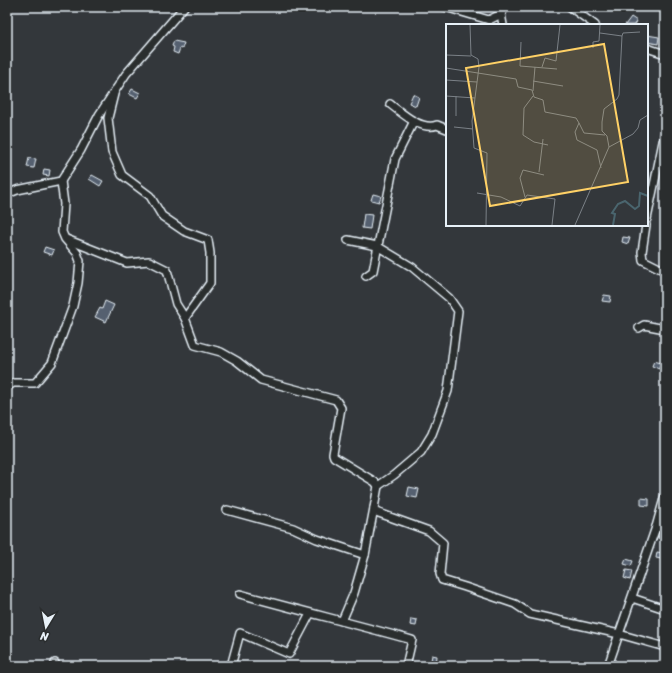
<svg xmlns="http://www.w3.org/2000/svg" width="672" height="673" font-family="Sriracha,sans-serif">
	<rect width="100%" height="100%" fill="#33373b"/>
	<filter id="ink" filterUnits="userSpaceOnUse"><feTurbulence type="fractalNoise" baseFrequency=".025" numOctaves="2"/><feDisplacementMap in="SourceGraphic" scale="8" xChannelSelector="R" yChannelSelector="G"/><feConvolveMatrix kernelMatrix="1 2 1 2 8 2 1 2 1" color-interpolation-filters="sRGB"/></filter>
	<g filter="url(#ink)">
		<g fill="#556070" stroke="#e8f1f8">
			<polygon points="631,17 637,21 635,25 625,25"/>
			<polygon points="647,35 659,37 658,44 647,42"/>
			<polygon points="174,41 184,43 182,49 180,48 178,54 173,52 174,47 172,46"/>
			<polygon points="132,89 140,93 137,98 129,94"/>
			<polygon points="413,94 419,97 416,106 409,103"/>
			<polygon points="29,158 36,159 34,168 27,167"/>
			<polygon points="44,169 50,170 49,176 43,175"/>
			<polygon points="92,175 103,181 100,186 89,179"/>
			<polygon points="373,194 381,196 379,202 371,200"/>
			<polygon points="364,214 372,215 370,229 362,228"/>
			<polygon points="623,237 630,238 628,244 622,242"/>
			<polygon points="45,247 54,250 52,255 43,252"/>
			<polygon points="604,295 611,296 610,302 602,301"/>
			<polygon points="105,301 114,305 106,322 95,317 100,308 102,309"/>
			<polygon points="654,361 661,363 659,369 652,366"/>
			<polygon points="409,487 419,489 417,498 407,496"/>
			<polygon points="641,498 649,499 649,506 641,505"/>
			<polygon points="660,532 665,534 665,540 658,538"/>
			<polygon points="657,552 663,553 661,559 656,558"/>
			<polygon points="626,559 633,561 631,566 624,564"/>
			<polygon points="626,570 632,571 630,580 624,578"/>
			<polygon points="411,619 417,620 416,626 410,625"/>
			<polygon points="432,655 437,656 436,666 430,666"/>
		</g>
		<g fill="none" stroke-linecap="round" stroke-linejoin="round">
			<g stroke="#e8f1f8" stroke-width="10">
				<g id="street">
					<polyline points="445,7 489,20 501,14 505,7"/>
					<polyline points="570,7 595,25"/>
					<polyline points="501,14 503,25"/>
					<polyline points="647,48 665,54"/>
					<polyline points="115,90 108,118 112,152 122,175 150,196 162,216 184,231 208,240 210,253 210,283 185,318 195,345 221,352 237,361 261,380 336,400 341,408 333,454 334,457 375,482 378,486 374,508 376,512 429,531 443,543 440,574 442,580 465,587 515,604 530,614 619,634 665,647"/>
					<path d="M 390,104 C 402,113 421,131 437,125 L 447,129"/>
					<polyline points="7,194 17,190 61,181 81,150 99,115 126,74 184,7"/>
					<polyline points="647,219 665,132"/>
					<polyline points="646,225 642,252 643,260 665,271"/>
					<polyline points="66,239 127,263 149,261 167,270 176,304 185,318"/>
					<polyline points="348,240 377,246 412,267 449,298 458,311 448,391 432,434 421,452 394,475 378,486"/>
					<polyline points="366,276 373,271 395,159 414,121"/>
					<polyline points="639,328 644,325 665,329"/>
					<polyline points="7,387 13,383 35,383 52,363 73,306 78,283 80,261 77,253 65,239 62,232 64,204 61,181"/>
					<polyline points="227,510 293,528 317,539 365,555"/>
					<polyline points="656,527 665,528"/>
					<path d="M 240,594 C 297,610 355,624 412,640 L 406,666"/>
					<polyline points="632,598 665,609"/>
					<polyline points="342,621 354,593 365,555 374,508"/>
					<polyline points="55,666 55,663"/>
					<polyline points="231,666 240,633 289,654 310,614"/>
					<polyline points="608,666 656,527 665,495"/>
				</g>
			</g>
			<use href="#street" stroke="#2a2d2e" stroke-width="7"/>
		</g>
	</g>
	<g transform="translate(446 24)">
		<rect width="202" height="202" fill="#33373b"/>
		<path fill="none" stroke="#4a656e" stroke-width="2" d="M 167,201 L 169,190 L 166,189 L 172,180 L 179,177 L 189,185 L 193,182 L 194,169 L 202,172"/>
		<path fill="none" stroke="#7b8187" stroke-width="1" d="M 24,1 L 25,31 L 32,35 L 33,43 L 26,97 L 28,124 L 41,129 L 40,201M 154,9 L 176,12 L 173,71 L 171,75 L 158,85 L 156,98 L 156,107 L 161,112 L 163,123M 176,12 L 177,9 L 194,8M 75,18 L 74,42 L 111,45M 147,24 L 147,18 L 153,17 L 154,1M 0,31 L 25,32M 96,43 L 99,34 L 110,37 L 114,1M 0,44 L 70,55 L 72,63 L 86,66 L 88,73 L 97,76 L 99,88 L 130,94 L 133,99 L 129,108 L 131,116 L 151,126 L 155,144M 0,56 L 31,58M 87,57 L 117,62M 87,67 L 89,43M 0,72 L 29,74M 87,72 L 78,84 L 77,111 L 88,118 L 102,121M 10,92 L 10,72M 133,99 L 138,109 L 159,111M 8,103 L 27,105M 93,148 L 97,115M 31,169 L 55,173 L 74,182 L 81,171 L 109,175 L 106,201M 79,173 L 74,154 L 77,146 L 98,151M 129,201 L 163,123 L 187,110 L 192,104 L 194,96 L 202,91"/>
		<path fill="#ffd166" fill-opacity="0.15" stroke="#ffd166" stroke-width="2" d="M 158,20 L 182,158 L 44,182 L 20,44 Z"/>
		<rect width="202" height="202" fill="none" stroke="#e8f1f8" stroke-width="2"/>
	</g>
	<rect width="672" height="673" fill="none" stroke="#2a2d2e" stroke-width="24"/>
	<rect x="12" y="12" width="648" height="649" fill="none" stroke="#e8f1f8" stroke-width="1.5" filter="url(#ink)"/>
	<g transform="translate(46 627) rotate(190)" stroke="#2a2d2e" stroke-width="3" paint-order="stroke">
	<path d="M0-3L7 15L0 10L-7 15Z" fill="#e8f1f8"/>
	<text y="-6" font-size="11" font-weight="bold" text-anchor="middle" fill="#e8f1f8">N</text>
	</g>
</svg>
